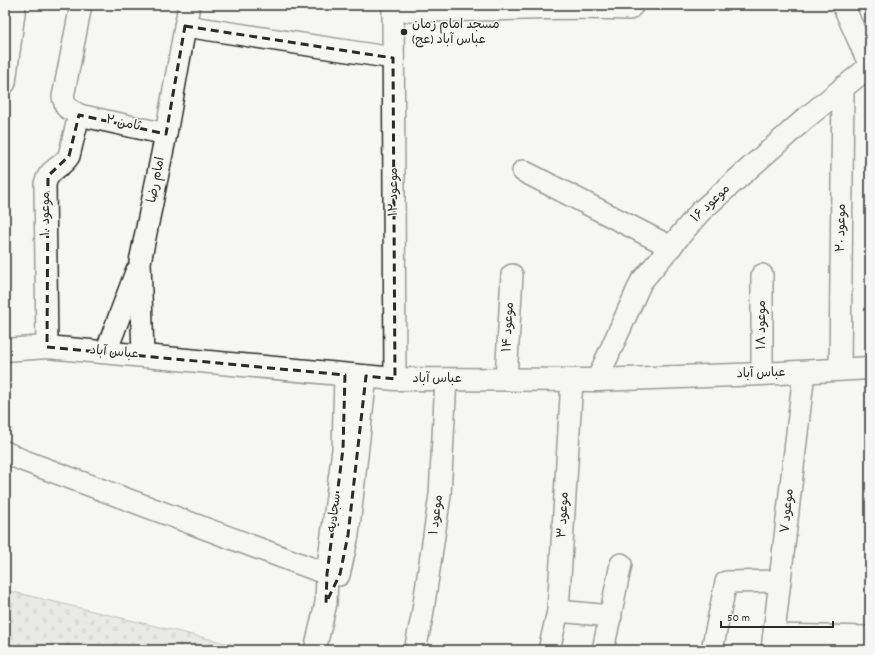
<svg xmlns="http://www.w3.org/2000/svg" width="875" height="655" font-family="Dekko,'Playpen Sans Arabic',sans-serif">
	<defs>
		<pattern id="cemetery-stones" width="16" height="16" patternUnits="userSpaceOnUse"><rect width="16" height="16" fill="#d9d9d5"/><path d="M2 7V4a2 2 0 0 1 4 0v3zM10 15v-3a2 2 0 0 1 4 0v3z" fill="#babab7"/></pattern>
	</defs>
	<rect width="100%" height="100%" fill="#f6f6f2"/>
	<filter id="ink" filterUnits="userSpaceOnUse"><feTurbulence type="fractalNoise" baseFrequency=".025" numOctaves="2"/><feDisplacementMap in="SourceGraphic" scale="8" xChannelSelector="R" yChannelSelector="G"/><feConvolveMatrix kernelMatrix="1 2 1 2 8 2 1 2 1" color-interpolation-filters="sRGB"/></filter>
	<g filter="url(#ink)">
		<polygon fill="url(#cemetery-stones)" stroke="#828280" points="5,590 255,650 5,650"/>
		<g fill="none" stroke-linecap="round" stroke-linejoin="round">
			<g stroke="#2b2b2b" stroke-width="24">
				<g id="minor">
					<polyline points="393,5 395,379"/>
					<path d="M 393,11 C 472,12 551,6 629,9 L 633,5"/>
					<polyline points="185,26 393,58"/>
					<polyline points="5,83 15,5"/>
					<polyline points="79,115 166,134"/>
					<polyline points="523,171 671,247"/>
					<path d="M 47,347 L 45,184 C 50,167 61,169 69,156 L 79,115 L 66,107 L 63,97 L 81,5"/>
					<polyline points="106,352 136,272"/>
					<polyline points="143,356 140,262 166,134 189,5"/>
					<polyline points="840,369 843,87"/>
					<polyline points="762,374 762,275"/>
					<polyline points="506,379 512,275"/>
					<polyline points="597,380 641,282 700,212 806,118 870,66 843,5"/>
					<polyline points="5,452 22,460 327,574"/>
					<polyline points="339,575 348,535 366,376"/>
					<polyline points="558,611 611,616"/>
					<polyline points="774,635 870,637"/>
					<polyline points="315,650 326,603 327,574 343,449 345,375"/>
					<polyline points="415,650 422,617 440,495 446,379"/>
					<polyline points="549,650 558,611 572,380"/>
					<polyline points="603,650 621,564"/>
					<polyline points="712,650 726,582 780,581"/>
					<polyline points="772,650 804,372"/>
				</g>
			</g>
			<g stroke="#2b2b2b" stroke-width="25">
				<polyline id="major" points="5,350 47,347 395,379 597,380 762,374 870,368"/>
			</g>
			<use href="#minor" stroke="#f6f6f2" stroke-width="21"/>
			<use href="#major" stroke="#f6f6f2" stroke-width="22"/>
		</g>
	</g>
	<path d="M0 0H875V655H0ZM 185,26 L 393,58 L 395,379 L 366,376 L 348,535 L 340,574 L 326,603 L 327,574 L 343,449 L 345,375 L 47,347 L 48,176 L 69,156 L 79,115 L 166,134 Z" fill="#f6f6f2" fill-opacity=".55" fill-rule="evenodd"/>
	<path fill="none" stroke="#2b2b2b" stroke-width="3" stroke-dasharray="8 5" stroke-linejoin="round" d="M 185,26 L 393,58 L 395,379 L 366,376 L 348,535 L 340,574 L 326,603 L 327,574 L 343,449 L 345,375 L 47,347 L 48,176 L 69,156 L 79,115 L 166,134 Z"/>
	<circle fill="#2b2b2b" stroke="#f6f6f2" stroke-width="1.5" cx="404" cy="32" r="4"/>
	<g text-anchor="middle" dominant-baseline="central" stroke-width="3" stroke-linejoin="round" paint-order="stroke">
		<g font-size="13" fill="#2b2b2b" stroke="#f6f6f2" text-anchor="start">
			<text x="412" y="25">مسجد امام زمان<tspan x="412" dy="15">(عج) عباس آباد</tspan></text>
		</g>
		<g font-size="13" fill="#2b2b2b" stroke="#f6f6f2">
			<text transform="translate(123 124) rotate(12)">ثامن ۲</text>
			<text transform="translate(157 180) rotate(-79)">امام رضا</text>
			<text transform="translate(394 192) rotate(-90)">موعود ۱۲</text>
			<text transform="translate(711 204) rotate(-44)">موعود ۱۶</text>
			<text transform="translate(46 214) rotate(-90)">موعود ۱۰</text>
			<text transform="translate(842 228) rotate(-89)">موعود ۲۰</text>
			<text transform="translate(762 325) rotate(-90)">موعود ۱۸</text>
			<text transform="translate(509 327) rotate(-87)">موعود ۱۴</text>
			<text transform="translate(114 353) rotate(5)">عباس آباد</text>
			<text transform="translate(761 374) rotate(-2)">عباس آباد</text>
			<text x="437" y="379">عباس آباد</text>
			<text transform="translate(788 511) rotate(-84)">موعود ۷</text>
			<text transform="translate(335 513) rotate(-83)">سجادیه</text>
			<text transform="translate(437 515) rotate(-83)">موعود ۱</text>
			<text transform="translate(564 515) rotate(-87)">موعود ۳</text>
		</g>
	</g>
	<rect width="875" height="655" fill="none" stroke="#f6f6f2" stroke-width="20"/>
	<rect x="10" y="10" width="855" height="635" fill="none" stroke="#2b2b2b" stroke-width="1.5" filter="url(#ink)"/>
	<path d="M721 621v6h112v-6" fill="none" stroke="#2b2b2b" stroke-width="2"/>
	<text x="727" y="621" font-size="12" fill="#2b2b2b" stroke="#f6f6f2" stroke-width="3" paint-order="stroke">50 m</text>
</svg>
